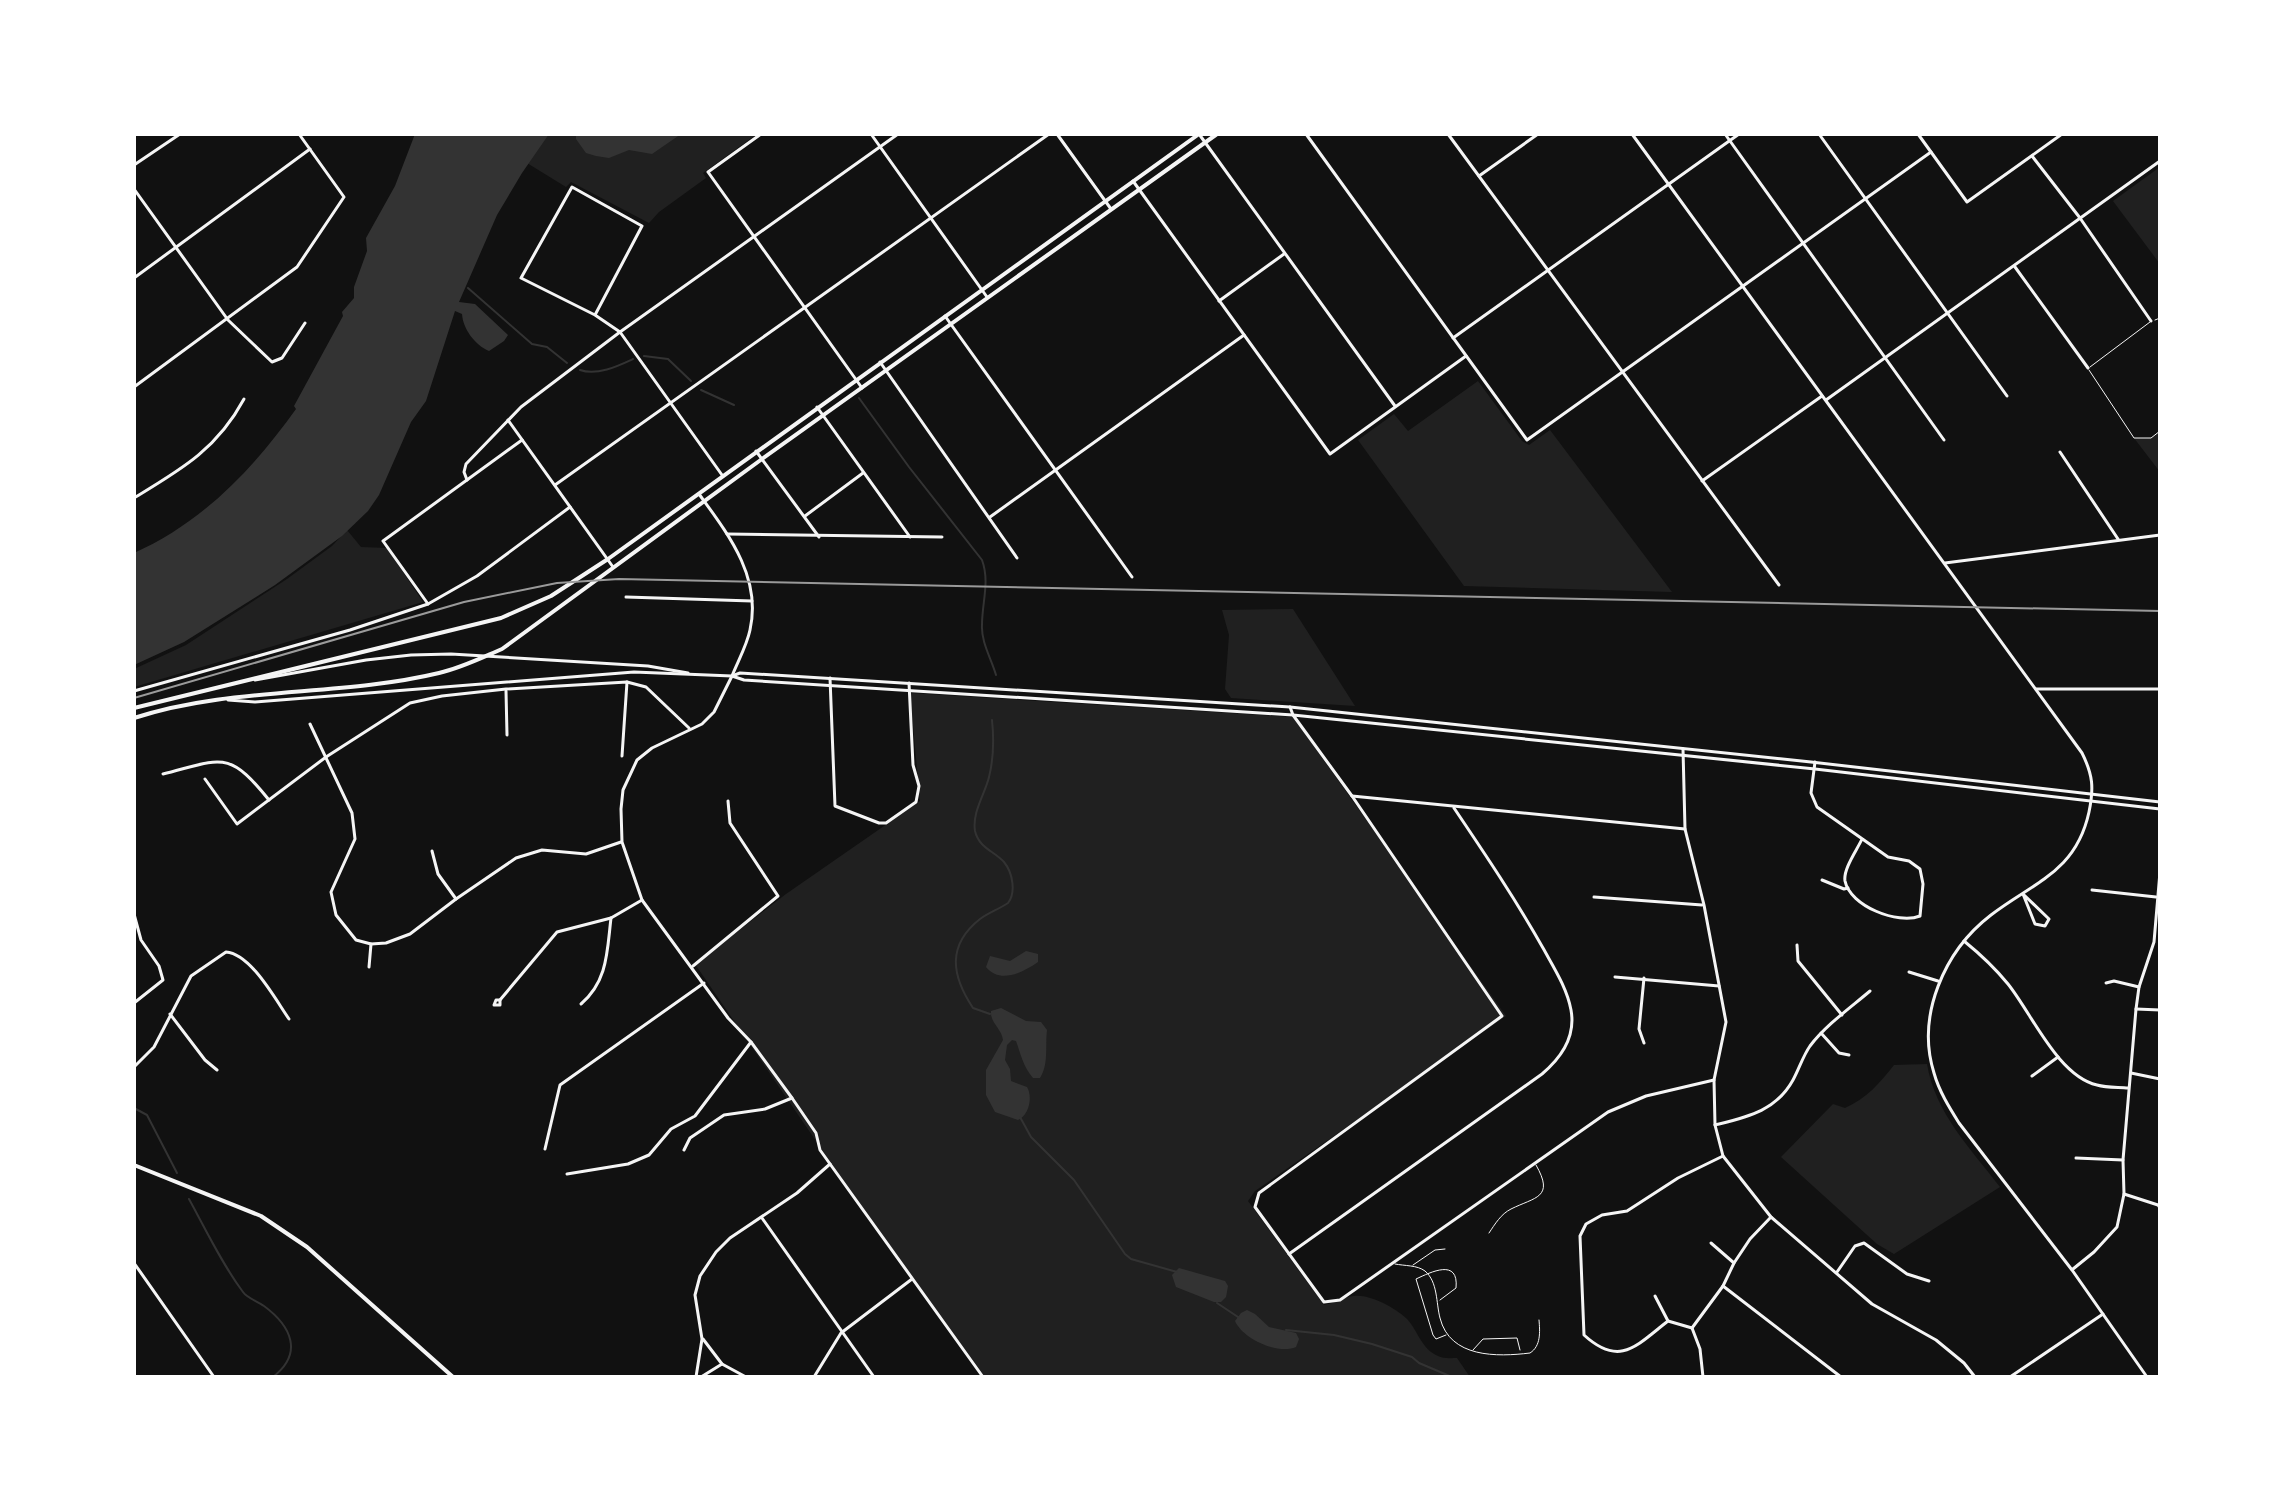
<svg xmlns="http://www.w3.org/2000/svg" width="2294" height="1511" font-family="'Asap Condensed',sans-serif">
	<rect width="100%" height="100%" fill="#111"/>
	<g fill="#202020">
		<polygon points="547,134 757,134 703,173 706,178 659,212 649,223 571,182 566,187 527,163"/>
		<polygon points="2160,167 2160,264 2113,201"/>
		<polygon points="1478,381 1522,441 1529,445 1550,430 1672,592 1464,586 1358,440 1394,414 1408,431"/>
		<polygon points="2160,431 2160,472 2134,438 2151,438"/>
		<polygon points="347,530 361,547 387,548 423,602 134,687 134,669 186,645 287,579 332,546"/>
		<polygon points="1293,609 1355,706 1231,698 1225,689 1229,635 1222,610"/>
		<path d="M 910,693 L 1293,717 L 1506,1016 L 1255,1191 L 1248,1201 L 1324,1305 C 1335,1303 1344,1297 1354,1296 C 1370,1294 1395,1308 1406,1318 C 1418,1330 1421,1349 1438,1356 C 1443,1359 1452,1358 1457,1358 L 1470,1377 L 985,1377 L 840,1176 L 695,964 L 786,894 L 920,801 Z"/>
		<path d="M 1927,1064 C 1935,1113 1971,1149 2000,1187 L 1894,1254 L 1877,1244 L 1781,1157 L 1833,1104 L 1845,1108 C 1867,1098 1879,1084 1894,1065 Z"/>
	</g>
	<g fill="#333">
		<path d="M 415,134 L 549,134 L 522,173 L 497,215 L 459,302 L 475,304 L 508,335 L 504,341 L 489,351 C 475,345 463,329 462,314 L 455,311 L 426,401 L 411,422 L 379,495 L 368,511 L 342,536 L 275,585 L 184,642 L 134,665 L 134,553 C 203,522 253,469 296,409 L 294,406 L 343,316 L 342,312 L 354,298 L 354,287 L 367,251 L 366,238 L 395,186 Z"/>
		<polygon points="576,134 681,134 652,154 629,150 609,158 596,156 586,153 576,139"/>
		<path d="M 1026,951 L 1038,954 L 1038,962 C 1022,973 1000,984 986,967 L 990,956 L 1010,961 Z"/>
		<path d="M 1001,1008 L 1026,1021 L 1041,1022 L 1047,1030 C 1045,1046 1049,1064 1040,1078 L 1033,1078 C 1023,1066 1021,1055 1016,1041 L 1012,1040 L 1007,1045 L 1005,1060 L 1010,1069 L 1011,1081 L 1027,1087 C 1033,1097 1029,1115 1018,1120 L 995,1112 L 986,1095 L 986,1070 L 1003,1040 C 1002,1029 990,1023 991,1011 Z"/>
		<polygon points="1179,1268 1225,1281 1228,1286 1226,1297 1221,1302 1214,1302 1176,1287 1172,1275"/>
		<path d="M 1247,1310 L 1255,1314 L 1269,1327 L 1296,1333 L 1299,1339 L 1296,1347 C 1278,1355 1243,1339 1235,1321 L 1241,1313 Z"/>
	</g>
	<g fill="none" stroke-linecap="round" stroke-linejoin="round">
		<g stroke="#333" stroke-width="2">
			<polyline points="468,288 532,344 547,347 567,363"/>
			<polyline points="644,356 668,359 691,381"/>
			<path d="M 580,370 C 597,376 618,366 633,359"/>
			<polyline points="701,390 734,405"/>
			<path d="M 859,398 L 909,467 L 982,560 C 990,582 982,602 982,625 C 981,642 991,658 996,675"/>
			<path d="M 990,1014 L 973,1008 C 951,975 947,945 980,919 C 988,913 999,909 1008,903 C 1016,893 1013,873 1004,862 C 994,851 979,848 975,831 C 972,812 985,794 989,777 C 994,757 994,739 992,720"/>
			<polyline points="134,1108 147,1115 177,1173"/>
			<polyline points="1020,1117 1031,1137 1074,1180 1125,1254 1131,1259 1177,1272"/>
			<path d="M 189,1199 C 206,1230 222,1264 243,1292 C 247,1298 257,1301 264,1306 C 291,1326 304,1353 273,1377"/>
			<polyline points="1217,1303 1238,1317"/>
			<polyline points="1286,1330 1334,1335 1372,1344 1412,1357 1419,1363 1452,1377"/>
		</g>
		<g stroke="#f5f5f5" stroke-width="1">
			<polyline points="2155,320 2160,318"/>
			<polyline points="2090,367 2150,322"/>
			<polyline points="2089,370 2134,438 2151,438 2160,431"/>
			<path d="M 1489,1233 C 1495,1224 1501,1214 1511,1209 C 1535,1197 1555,1198 1536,1165"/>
			<path d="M 1395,1264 C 1405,1266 1417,1265 1425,1271 C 1438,1282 1436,1303 1440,1318 C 1450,1358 1497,1357 1530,1353 C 1541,1346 1540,1332 1539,1320"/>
			<polyline points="1413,1265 1435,1250 1445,1249"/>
			<path d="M 1440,1300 L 1456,1288 C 1459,1258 1431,1272 1416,1279 L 1433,1335 L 1436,1339 L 1446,1335"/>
			<polyline points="1473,1350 1483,1339 1517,1338 1520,1350"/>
		</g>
		<g stroke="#f5f5f5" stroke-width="3">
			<polyline points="761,134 708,172 862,388"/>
			<polyline points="871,134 987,297"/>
			<polyline points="1057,134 1111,209"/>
			<polyline points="1199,134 1395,406"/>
			<polyline points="1306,134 1527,440 1931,152"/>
			<polyline points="1448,134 1779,585"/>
			<polyline points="1725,134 1944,440"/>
			<polyline points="1819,134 2007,396"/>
			<polyline points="1918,134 1967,202 2062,134"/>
			<polyline points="2032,156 2080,218 2151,321"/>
			<polyline points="134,165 180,134"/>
			<polyline points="1479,176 1538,134"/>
			<polyline points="1133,181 1330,454 1466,356"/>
			<polyline points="134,189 228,320 272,362 282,358 305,323"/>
			<polyline points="2015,267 2088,368"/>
			<polyline points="134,278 310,149"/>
			<polyline points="1219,301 1284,254"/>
			<polyline points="595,315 642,226 572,187 521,278 595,315 620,332 722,475"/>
			<polyline points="945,316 1132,577"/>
			<polyline points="1453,338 1739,134"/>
			<polyline points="880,362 1017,558"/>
			<polyline points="134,387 297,267 344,197 299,134"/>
			<polyline points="1826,400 2160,161"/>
			<polyline points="817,407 910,537"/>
			<polyline points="508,420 613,567"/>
			<polyline points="756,451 819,537"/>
			<polyline points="2060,452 2118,539"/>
			<polyline points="467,480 464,472 466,464 521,407 620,332 898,134"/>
			<polyline points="1702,481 1822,396"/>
			<polyline points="555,485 1049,134"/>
			<path d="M 134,498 C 182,469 217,449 244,399"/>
			<polyline points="805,516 863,473"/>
			<polyline points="990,517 1244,335"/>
			<polyline points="727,534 942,537"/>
			<polyline points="1945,563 2160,535"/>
			<polyline points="626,597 752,601"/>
			<polyline points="428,604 383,541 522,440"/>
			<polyline points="732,676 714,712 702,724 652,748 637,760 623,790 621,809 622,842 642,900 728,1018 751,1042 792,1098 816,1133 820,1150 983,1377"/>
			<polyline points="830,678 835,806 879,823 886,823 916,802 919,786 913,765 909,683"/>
			<polyline points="2036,689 2160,689"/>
			<polyline points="134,691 350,630 428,604 477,576 570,507"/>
			<polyline points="506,691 507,735"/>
			<polyline points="1290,707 1293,715 1352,796 1502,1016 1259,1193 1255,1207 1324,1302 1340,1300 1608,1112 1646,1096 1714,1080"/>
			<polyline points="310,724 352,813 355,839 331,892 336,915 356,940 371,944 386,943 410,934 456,899 516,858 542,850 586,854 621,842"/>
			<polyline points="1683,749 1685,829 1704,905 1726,1022 1714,1080 1715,1125 1723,1156 1771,1217 1872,1304 1936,1340 1964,1363 1975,1377"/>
			<polyline points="622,756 627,682"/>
			<path d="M 1815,762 L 1811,793 L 1817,807 L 1888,857 L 1909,861 L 1920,869 L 1923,884 L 1920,916 C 1898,925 1850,906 1845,881 C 1843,869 1857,850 1862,839"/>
			<path d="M 163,774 C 222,759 228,749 269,800"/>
			<polyline points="205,779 237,824 326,757 410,703 442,696 506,689 627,682 646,687 689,728"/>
			<polyline points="1352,796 1685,829"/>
			<polyline points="432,851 438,874 456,899"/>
			<polyline points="1822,880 1844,889 1848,888"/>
			<polyline points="2092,890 2156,897"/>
			<polygon points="2023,894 2049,919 2045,926 2035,924"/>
			<polyline points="1594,897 1702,905"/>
			<polyline points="134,914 141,940 159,966 163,980 134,1003"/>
			<path d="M 1964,941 C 1980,954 1995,968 2008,984 C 2032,1014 2058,1076 2097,1085 C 2107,1088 2119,1087 2128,1088"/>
			<polyline points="1797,945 1798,961 1842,1015"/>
			<polyline points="693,966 778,896 730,823 728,801"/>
			<polyline points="369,967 371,944"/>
			<polyline points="1909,972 1938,981"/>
			<polyline points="1615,977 1719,986"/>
			<polyline points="2106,983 2114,981 2139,987"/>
			<polygon points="496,1000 500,1000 500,1005 494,1005"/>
			<polyline points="500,1000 557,932 611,918 642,900"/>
			<path d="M 581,1004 C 608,981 607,951 611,918"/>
			<polyline points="2136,1009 2160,1010"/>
			<polyline points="170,1014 205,1060 217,1070"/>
			<polyline points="1821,1033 1839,1053 1849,1055"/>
			<polyline points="1644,1043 1639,1029 1644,978"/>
			<path d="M 134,1067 L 154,1047 L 191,976 L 226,952 C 251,954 275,999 289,1019"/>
			<polyline points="2131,1073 2160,1079"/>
			<polyline points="2032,1076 2058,1057"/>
			<path d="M 1715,1125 C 1747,1117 1776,1111 1793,1080 C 1799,1069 1803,1056 1810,1046 C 1826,1025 1850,1008 1870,991"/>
			<polyline points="545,1149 560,1085 704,983"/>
			<polyline points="684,1150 690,1138 724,1115 765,1109 792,1098"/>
			<polyline points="2076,1158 2123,1160"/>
			<polyline points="567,1174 628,1164 649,1155 671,1129 695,1116 751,1042"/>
			<polyline points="2124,1194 2158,1205 2160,1208"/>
			<polyline points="762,1218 874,1377"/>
			<polyline points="1711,1243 1734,1263"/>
			<path d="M 1289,1254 L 1542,1074 C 1561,1058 1576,1037 1571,1010 C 1567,988 1554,968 1543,948 C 1516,900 1485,854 1454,808"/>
			<polyline points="134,1263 214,1377"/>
			<polyline points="2073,1269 2094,1252 2117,1227 2124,1194 2123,1160 2136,1009 2139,987 2154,942 2160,872"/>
			<polyline points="1837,1272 1855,1246 1864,1243 1907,1274 1929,1281"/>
			<polyline points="1723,1286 1841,1377"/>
			<polyline points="1655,1296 1668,1321"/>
			<path d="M 1692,1328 L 1668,1321 C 1637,1345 1620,1368 1584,1335 L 1580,1236 L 1586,1224 L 1602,1215 L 1627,1211 L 1678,1178 L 1723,1156"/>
			<polyline points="1692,1328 1723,1286 1734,1263 1750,1239 1771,1217"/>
			<polyline points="1692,1328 1700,1349 1703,1377"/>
			<polyline points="703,1339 722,1364"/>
			<polyline points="696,1377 702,1339 695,1295 700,1276 716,1252 730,1238 797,1193 830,1164"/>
			<polyline points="701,1377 722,1364 746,1377"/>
			<polyline points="814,1377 841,1333 912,1279"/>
			<polyline points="2010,1377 2103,1314"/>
		</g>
		<g stroke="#f5f5f5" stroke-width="3">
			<path d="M 1632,134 L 2082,753 C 2093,775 2094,788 2089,812 C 2076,872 2034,882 1991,915 C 1944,951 1916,1016 1934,1073 C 1939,1091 1949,1107 1959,1123 L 2072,1270 L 2147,1377"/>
			<path d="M 699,494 C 728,534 762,577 750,630 C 747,645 738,661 732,676"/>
			<polyline points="732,676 744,680 1293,715 1815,769 2160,809"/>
			<polyline points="255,680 366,660 411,655 451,654 648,666 688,673"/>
			<polyline points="228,700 255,702 634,672 732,676 740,673 1290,707 1811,762 2160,802"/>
		</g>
		<polyline stroke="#f5f5f5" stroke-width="4" points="134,1165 261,1216 307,1247 453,1377"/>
		<g stroke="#f5f5f5" stroke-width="4">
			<polyline points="134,708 501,618 551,596 608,559 1199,134"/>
			<path d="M 134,718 C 232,686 339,697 439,673 C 461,668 481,658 502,649 L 762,459 L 1217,134"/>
		</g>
		<polyline stroke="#9a9a9a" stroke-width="2" points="134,698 464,602 557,583 619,579 2160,611"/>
	</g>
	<rect width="2294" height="1511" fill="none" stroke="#ffffff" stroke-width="272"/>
</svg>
